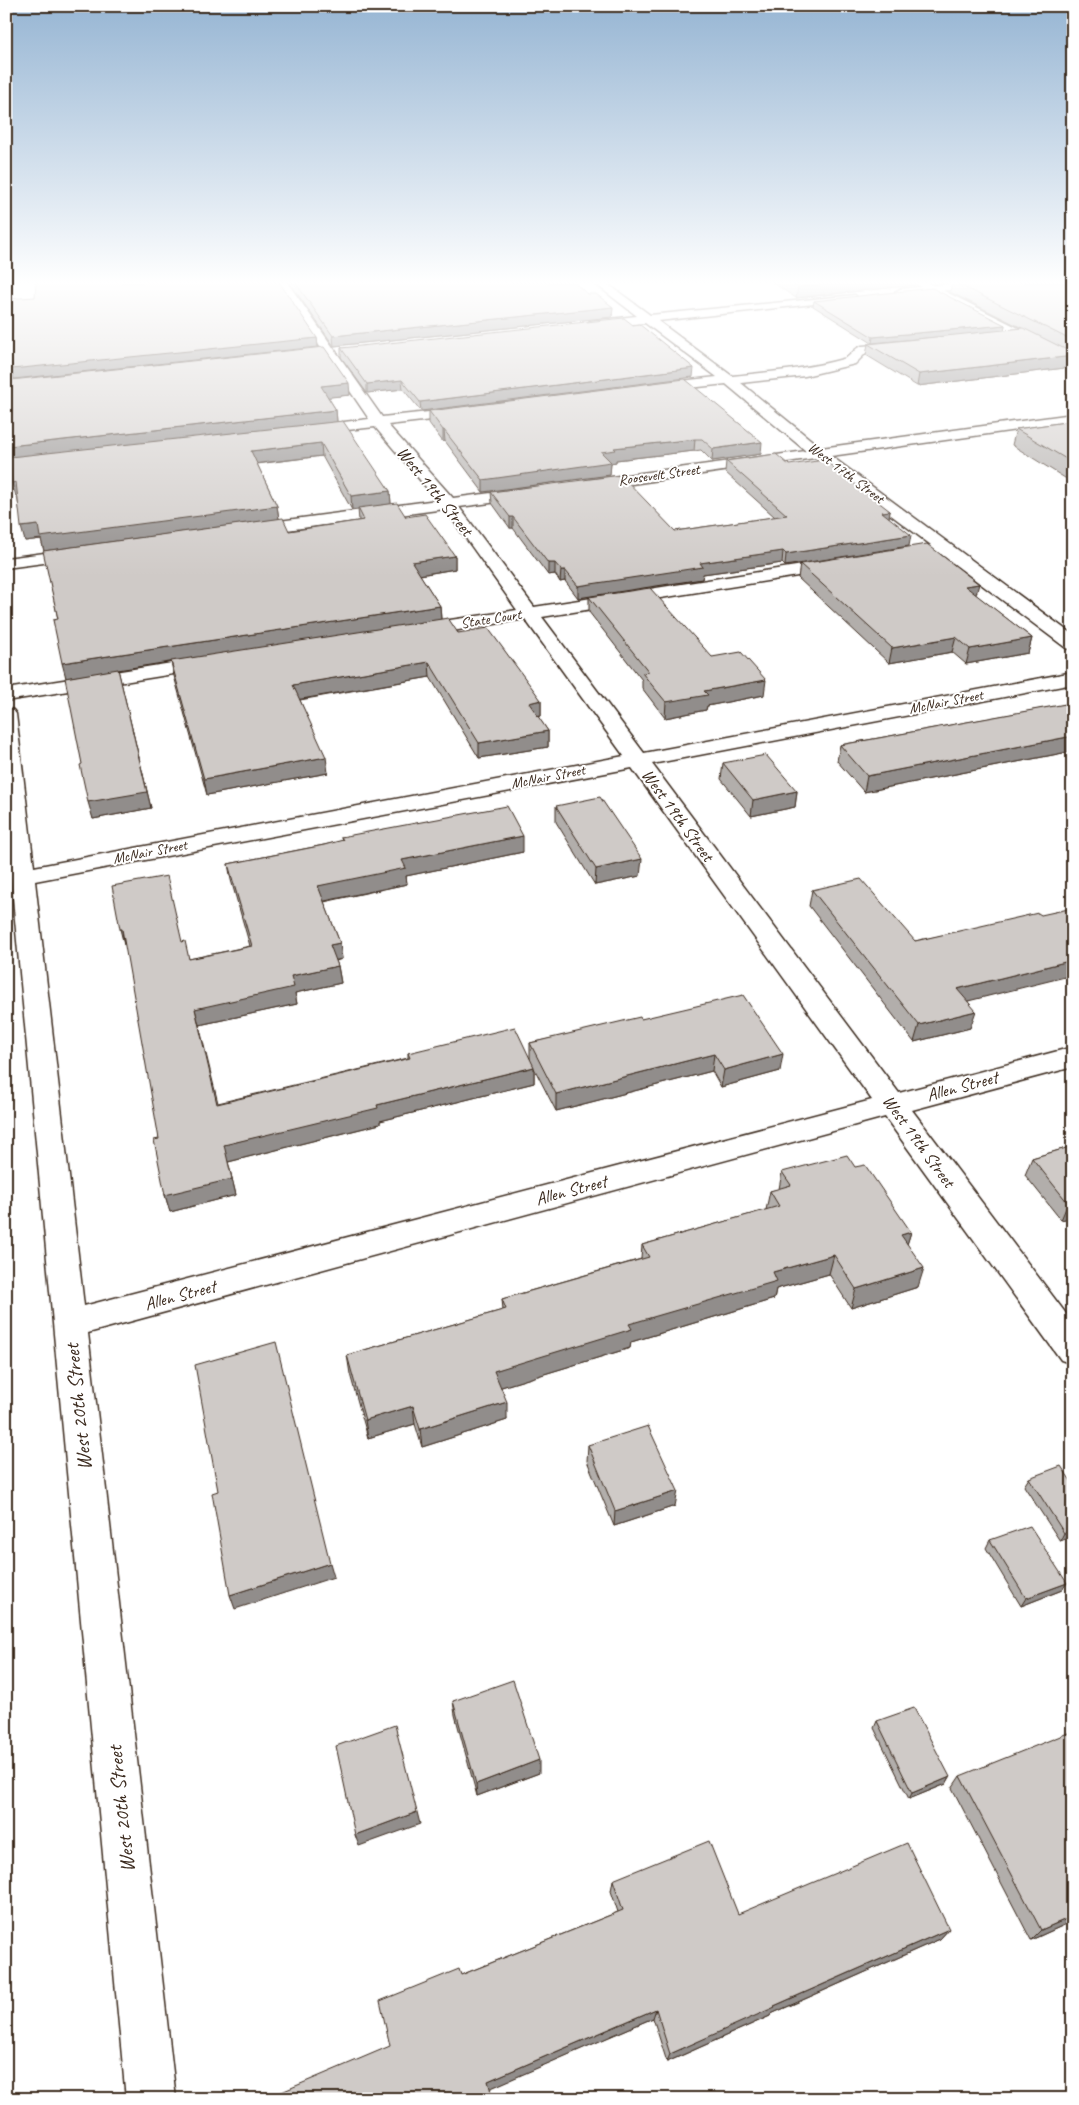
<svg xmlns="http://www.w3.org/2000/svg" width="1079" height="2105" font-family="Caveat,sans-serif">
	<rect width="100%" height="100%" fill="#fff"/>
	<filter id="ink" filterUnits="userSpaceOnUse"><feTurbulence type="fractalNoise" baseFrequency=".02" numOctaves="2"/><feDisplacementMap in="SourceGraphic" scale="10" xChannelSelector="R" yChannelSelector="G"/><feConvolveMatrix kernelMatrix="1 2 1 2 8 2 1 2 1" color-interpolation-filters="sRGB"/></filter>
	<g filter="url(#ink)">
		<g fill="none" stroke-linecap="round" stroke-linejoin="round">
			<g stroke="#3b2a1e" stroke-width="3">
				<g id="minor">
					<path d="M 276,282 L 287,282 L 382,417 L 466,408 L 471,409 L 473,412 L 471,415 L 466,416 L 388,425 L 453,498 L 529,488 L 534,490 L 537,493 L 534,496 L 529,498 L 459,507 L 534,607 L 835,560 L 841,561 L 844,565 L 841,569 L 835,570 L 542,617 L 644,753 L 1073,672 L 1073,684 L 652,764 L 899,1093 L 1073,1047 L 1073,1067 L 912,1110 L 1073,1323 L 1073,1364 L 1061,1360 L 885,1117 L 88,1333 L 176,2099 L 126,2099 L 6,824 L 6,708 L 13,710 L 16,714 L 34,867 L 624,756 L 525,619 L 416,637 L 409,635 L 407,631 L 409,627 L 416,625 L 517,610 L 445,509 L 249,535 L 243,533 L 241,530 L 243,527 L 249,525 L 437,500 L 375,427 L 310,434 L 305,433 L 303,430 L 305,427 L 310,426 L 369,419 ZM 632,768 L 872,1100 L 84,1306 L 35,881 Z"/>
					<path d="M 593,282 L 605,282 L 650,315 L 855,295 L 857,297 L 855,299 L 851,300 L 658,321 L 732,376 C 770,372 807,369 843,359 C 851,357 854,348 862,346 L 909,342 L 911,345 L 909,348 L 866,353 L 855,364 L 805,376 L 741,383 L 821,448 L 1073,414 L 1073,422 L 831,456 L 1073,635 L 1073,650 L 1066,648 L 941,554 L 897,561 L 891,560 L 889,556 L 891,552 L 931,545 L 815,458 L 589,490 L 584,488 L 581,485 L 584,482 L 589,480 L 806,451 L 726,384 L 653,392 L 648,391 L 646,388 L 653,384 L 717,377 L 645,323 L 586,328 L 584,325 L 590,321 L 637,316 Z"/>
					<polygon points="965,282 1002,282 997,285 901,295 895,292 901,289"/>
					<polygon points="48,378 53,379 55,382 53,385 6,390 6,382"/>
					<polygon points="83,548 89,549 91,553 89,557 6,568 6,558"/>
					<polygon points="210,657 217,659 220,663 217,667 6,701 6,689"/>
				</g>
			</g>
			<g stroke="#3b2a1e" stroke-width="3">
				<polygon id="major" points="912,282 926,282 1073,355 1073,364"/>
			</g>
			<use href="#minor" fill="#fff" fill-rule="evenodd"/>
			<use href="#major" fill="#fff" fill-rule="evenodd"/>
		</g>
		<g fill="#b2aeab" stroke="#3b2a1e" fill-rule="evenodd">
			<polygon points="289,282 573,282 588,294 613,307 612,317 334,346"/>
			<polygon points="772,282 915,282 915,285 796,298"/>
			<polygon points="952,282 1073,282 1073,367 917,386 866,355 868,344 872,343 813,306 814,301 1005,325 1004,330 1022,328 950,292"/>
			<path d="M 317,338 L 318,347 L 350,395 L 328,397 L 336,410 L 337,421 L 390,491 L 391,504 L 455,556 L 455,569 L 420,575 L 440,606 L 441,619 L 541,700 L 541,716 L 538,717 L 548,731 L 548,747 L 479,758 L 430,677 L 300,700 L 328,773 L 207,795 L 174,676 L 171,662 L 118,670 L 151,808 L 93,819 L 66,677 L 58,619 L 44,551 L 41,539 L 25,541 L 17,496 L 16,496 L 12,457 L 14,379 L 13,374 ZM 322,456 L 352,510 L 358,509 L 359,521 L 289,531 L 279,519 L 277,506 L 257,464 Z"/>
			<polygon points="341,348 693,377 421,411 403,389 367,393 341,357"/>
			<polygon points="685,379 761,454 712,461 701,450 694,451 616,460 616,462 611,463 610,475 483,492 445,441 443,442 429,423 429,411"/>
			<polygon points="1073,421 1073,483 1012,445 1016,429"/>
			<polygon points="726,461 789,465 890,511 889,518 909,546 785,566 782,563 703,574 702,579 578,598 565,581 560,582 555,574 548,575 513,528 510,528 492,503 491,492 675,531 775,517 725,472"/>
			<polygon points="800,564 976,595 1032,638 1028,653 966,664 952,652 889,663 798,578"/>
			<polygon points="589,597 712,657 764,695 707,706 706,710 665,718 642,688 642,680 589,612"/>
			<polygon points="1073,701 1073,751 864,792 837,761 840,745 1068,704 1069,702"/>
			<polygon points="723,763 797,791 795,807 751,816 721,779"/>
			<polygon points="556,806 640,876 595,885 556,822"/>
			<polygon points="341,837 523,852 406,876 407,884 324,902 340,943 342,959 336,961 338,966 341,983 295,993 297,1004 199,1025 218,1103 408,1058 408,1053 530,1059 530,1043 641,1019 780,1071 721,1087 712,1071 556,1111 534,1068 534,1083 380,1121 380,1124 228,1162 236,1195 170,1212 165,1195 159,1139 182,942 189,959 250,946 231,880 228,864 324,845 342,841"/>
			<polygon points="812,890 915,941 1041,915 968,1001 970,1028 914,1042 809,906"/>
			<polygon points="1073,1146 1073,1217 1061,1220 1025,1175 1032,1158"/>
			<polygon points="855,1167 911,1232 907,1244 918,1287 851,1308 829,1274 776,1289 774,1299 631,1342 630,1348 501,1387 507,1420 422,1447 415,1424 368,1438 350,1374 347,1355 503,1310 502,1299 641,1259 642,1245 766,1210 770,1191 779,1189 782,1172"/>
			<polygon points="588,1445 675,1506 614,1526 587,1461"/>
			<polygon points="1029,1478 1073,1536 1060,1541 1024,1486"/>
			<polygon points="990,1540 1062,1590 1021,1606 986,1548"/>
			<polygon points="453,1701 539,1773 477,1796 455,1715"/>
			<polygon points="877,1721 950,1777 946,1784 909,1799 874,1728"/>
			<polygon points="960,1776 1073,1921 1031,1940 952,1788"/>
			<polygon points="613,1880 738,1914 949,1929 940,1939 771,2014 770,2016 667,2062 653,2018 490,2088 390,2046 461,1975 618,1912 611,1891"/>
		</g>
		<g fill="#918d8b" stroke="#3b2a1e">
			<polygon points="846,282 915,282 915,285 796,298 798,287"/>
			<polygon points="933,282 946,282 933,283"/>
			<polygon points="613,307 612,317 334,346 333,336"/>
			<polygon points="1005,325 1004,331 872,343 873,337"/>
			<polygon points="317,338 318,347 14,379 13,374 6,374 6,364"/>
			<polygon points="1073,356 1073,367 917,386 919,374"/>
			<polygon points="694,368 693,377 421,411 420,402"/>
			<polygon points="402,380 403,389 367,393 367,384"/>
			<polygon points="349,383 350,395 322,398 321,386"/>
			<polygon points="336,410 337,422 12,458 9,446"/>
			<polygon points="443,430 444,430 445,441 443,442"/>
			<polygon points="695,439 694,451 616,460 616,462 611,463 610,475 483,492 483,480 601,452 614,448"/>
			<polygon points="762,442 761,454 712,461 713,449"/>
			<polygon points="321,443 322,456 253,464 251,451"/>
			<polygon points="16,482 19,495 16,496 12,483"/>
			<polygon points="390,491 391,504 352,510 351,496"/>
			<polygon points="277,506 279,519 44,551 41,539 25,541 21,527 38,525"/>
			<polygon points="890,511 888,523 882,512"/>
			<rect x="510" y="517" width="3" height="11"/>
			<polygon points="911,535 909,546 785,566 786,554"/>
			<polygon points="783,551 782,563 703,574 702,579 578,598 578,586 700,563"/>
			<polygon points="455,556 455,569 413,576 412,562"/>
			<polygon points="548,563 555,563 555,574 548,575"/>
			<polygon points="561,570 565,570 565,581 560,582"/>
			<polygon points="979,584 975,598 965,586"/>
			<polygon points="440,606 441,620 66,678 62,663"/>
			<polygon points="956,637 952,652 889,663 892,648"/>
			<polygon points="1032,638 1028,653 966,664 970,649"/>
			<polygon points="429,662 430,677 296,700 293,685"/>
			<polygon points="118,670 151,808 93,819 88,802"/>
			<polygon points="766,680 764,695 707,706 706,710 665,718 666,702 704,691"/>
			<polygon points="541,700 541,716 529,718 529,703"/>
			<polygon points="548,731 548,747 479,758 479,743"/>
			<polygon points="1073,736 1073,751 864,792 867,776"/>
			<polygon points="326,757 328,773 207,795 204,779"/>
			<polygon points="797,791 795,807 751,816 753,800"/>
			<polygon points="523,836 523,852 406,876 407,884 320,902 318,886 402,860"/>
			<polygon points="642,859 640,876 595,885 596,869"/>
			<polygon points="120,929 122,929 124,945"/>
			<polygon points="340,943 342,959 333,961 330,945"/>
			<polygon points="1073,960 1073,975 952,1005 957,989"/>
			<polygon points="338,966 341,983 295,993 297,1004 199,1025 195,1009 291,976"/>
			<polygon points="976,1011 970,1028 914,1042 919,1025"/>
			<polygon points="714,1054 712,1071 556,1111 556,1094"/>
			<polygon points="783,1054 780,1071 721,1087 724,1070"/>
			<polygon points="534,1067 534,1083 380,1121 380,1124 228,1162 236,1195 170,1212 165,1195 224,1145 377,1105"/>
			<polygon points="1073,1202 1073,1217 1061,1220 1068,1203"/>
			<polygon points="911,1232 905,1251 901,1235"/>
			<polygon points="834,1255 829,1274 776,1289 774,1299 631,1342 630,1348 495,1389 494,1371 773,1272"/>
			<polygon points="924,1268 918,1287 851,1308 856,1289"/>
			<polygon points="507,1402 507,1420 422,1447 420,1429"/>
			<polygon points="413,1406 415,1424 368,1438 365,1420"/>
			<polygon points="678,1491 675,1506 614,1526 615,1511"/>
			<polygon points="1073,1530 1073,1536 1060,1541 1064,1533"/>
			<polygon points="330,1563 334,1577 235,1609 230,1595"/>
			<polygon points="1067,1583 1062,1590 1021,1606 1026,1598"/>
			<polygon points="539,1760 539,1773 477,1796 476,1784"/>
			<polygon points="950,1777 946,1784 909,1799 912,1793"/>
			<polygon points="417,1812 420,1824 359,1846 355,1835"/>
			<polygon points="1073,1916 1073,1921 1031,1940 1041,1930"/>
			<polygon points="949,1929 940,1939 771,2014 770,2016 667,2062 670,2054 774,2006"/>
			<polygon points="656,2009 653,2018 489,2089 488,2081"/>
		</g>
		<g fill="#cfcac7" stroke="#3b2a1e">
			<polygon points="36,282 279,282 317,338 12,369 12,364 6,364 6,299 35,297"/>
			<polygon points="295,282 573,282 588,294 596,294 613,307 333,336"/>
			<polygon points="790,282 846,282 798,287"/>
			<polygon points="954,282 1073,282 1073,341"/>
			<polygon points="932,288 1005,325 873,337 814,301"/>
			<polygon points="624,318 633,325 639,324 694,368 420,402 402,380 367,384 341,348"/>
			<polygon points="1023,328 1073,353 1073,356 919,374 868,344"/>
			<polygon points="324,347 349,383 321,386 336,410 9,446 7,430 11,380"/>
			<polygon points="685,379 762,442 713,449 702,439 695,439 614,448 616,450 601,452 611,462 483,480 444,430 443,430 429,411"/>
			<polygon points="343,421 390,491 351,496 321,443 251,451 277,506 40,537 38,525 21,527 16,482 12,483 10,457"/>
			<polygon points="1073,421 1073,463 1016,429"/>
			<polygon points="776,454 789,465 824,460 890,511 882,512 911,535 786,554 783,551 700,563 703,567 578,586 565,570 561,570 555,563 548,563 513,517 510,517 491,492 621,475 675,531 787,515 726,461"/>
			<polygon points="397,503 406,517 425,514 455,556 412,562 440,606 62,663 53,620 58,619 43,551 283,518 289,531 364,520 358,508"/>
			<polygon points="927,544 979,584 965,586 1032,638 970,649 956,637 892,648 800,564"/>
			<polygon points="650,588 712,657 741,652 766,680 704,691 708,695 666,702 642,673 649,672 589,597"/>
			<polygon points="448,618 458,633 488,628 541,700 529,703 548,731 479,743 429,662 293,685 326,757 204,779 171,661"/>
			<polygon points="118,669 147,792 88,802 80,765 82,764 65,678"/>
			<polygon points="1073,701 1073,736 867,776 840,745 1071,703 1069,702"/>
			<polygon points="766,755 797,791 753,800 723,763"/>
			<polygon points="600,797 642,859 596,869 556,806"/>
			<polygon points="507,806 523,836 402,860 406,868 318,886 340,943 330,945 338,966 291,976 294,987 195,1009 217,1104 410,1058 408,1053 515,1027 534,1067 377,1105 378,1108 224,1145 232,1179 165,1195 154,1140 159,1139 122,929 120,929 112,886 167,876 182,942 185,941 189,959 252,946 228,864 324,845 343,840 341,837"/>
			<polygon points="861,879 915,941 1038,913 1041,915 1073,908 1073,960 957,989 976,1011 919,1025 812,890"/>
			<polygon points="743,995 783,1054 724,1070 714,1054 556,1094 530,1043 640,1017 641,1019"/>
			<polygon points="1073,1146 1073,1202 1068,1203 1032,1158"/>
			<polygon points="847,1155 855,1167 865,1165 911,1232 901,1235 924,1268 856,1289 834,1255 773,1272 777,1281 629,1324 632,1329 494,1371 507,1402 420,1429 413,1406 365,1420 347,1355 506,1309 502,1299 649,1257 642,1245 779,1206 770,1191 791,1185 782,1172"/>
			<polygon points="276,1342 330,1563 230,1595 212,1493 218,1491 195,1365"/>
			<polygon points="648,1426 678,1491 615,1511 588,1445"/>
			<polygon points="1061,1466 1073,1484 1073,1530 1064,1533 1029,1478"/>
			<polygon points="1030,1526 1067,1583 1026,1598 990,1540"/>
			<polygon points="513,1680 539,1760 476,1784 453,1701"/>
			<polygon points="914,1708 950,1777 912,1793 877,1721"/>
			<polygon points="395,1725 417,1812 355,1835 336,1746"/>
			<polygon points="1073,1731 1073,1916 1041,1930 960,1776"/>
			<polygon points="709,1841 738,1914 907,1843 949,1929 774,2006 775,2007 670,2054 656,2009 488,2081 493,2099 265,2099 390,2046 380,2001 459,1969 461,1975 623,1910 613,1880"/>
		</g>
	</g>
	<linearGradient id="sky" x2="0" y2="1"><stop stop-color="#96b5d3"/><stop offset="0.49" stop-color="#fff"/><stop offset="1" stop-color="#fff" stop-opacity="0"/></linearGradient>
	<rect width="1079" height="577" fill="url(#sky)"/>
	<g text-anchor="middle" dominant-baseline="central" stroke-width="4" stroke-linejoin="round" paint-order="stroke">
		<g font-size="15" fill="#3b2a1e" stroke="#fff">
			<text transform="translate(846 473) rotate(37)">West 17th Street</text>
			<text transform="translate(659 475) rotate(-8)">Roosevelt Street</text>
			<text transform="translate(491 619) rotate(-9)">State Court</text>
			<text transform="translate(946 702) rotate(-11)">McNair Street</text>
			<text transform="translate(548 777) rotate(-11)">McNair Street</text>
			<text transform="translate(150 852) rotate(-11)">McNair Street</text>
		</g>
		<g font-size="18" fill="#3b2a1e" stroke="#fff">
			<text transform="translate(435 491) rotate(51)">West 19th Street</text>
			<text transform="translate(678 815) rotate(54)">West 19th Street</text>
			<text transform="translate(962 1086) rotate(-15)">Allen Street</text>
			<text transform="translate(919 1141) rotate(54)">West 19th Street</text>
			<text transform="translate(571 1190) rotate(-15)">Allen Street</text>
			<text transform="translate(180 1295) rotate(-15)">Allen Street</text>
		</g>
		<g font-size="21" fill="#3b2a1e" stroke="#fff">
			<text transform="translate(78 1407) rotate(-96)">West 20th Street</text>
			<text transform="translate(121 1809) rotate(-96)">West 20th Street</text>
		</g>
	</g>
	<rect width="1079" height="2105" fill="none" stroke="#fff" stroke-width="25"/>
	<rect x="12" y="12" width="1054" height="2080" fill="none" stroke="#3b2a1e" stroke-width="2" filter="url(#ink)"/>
</svg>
